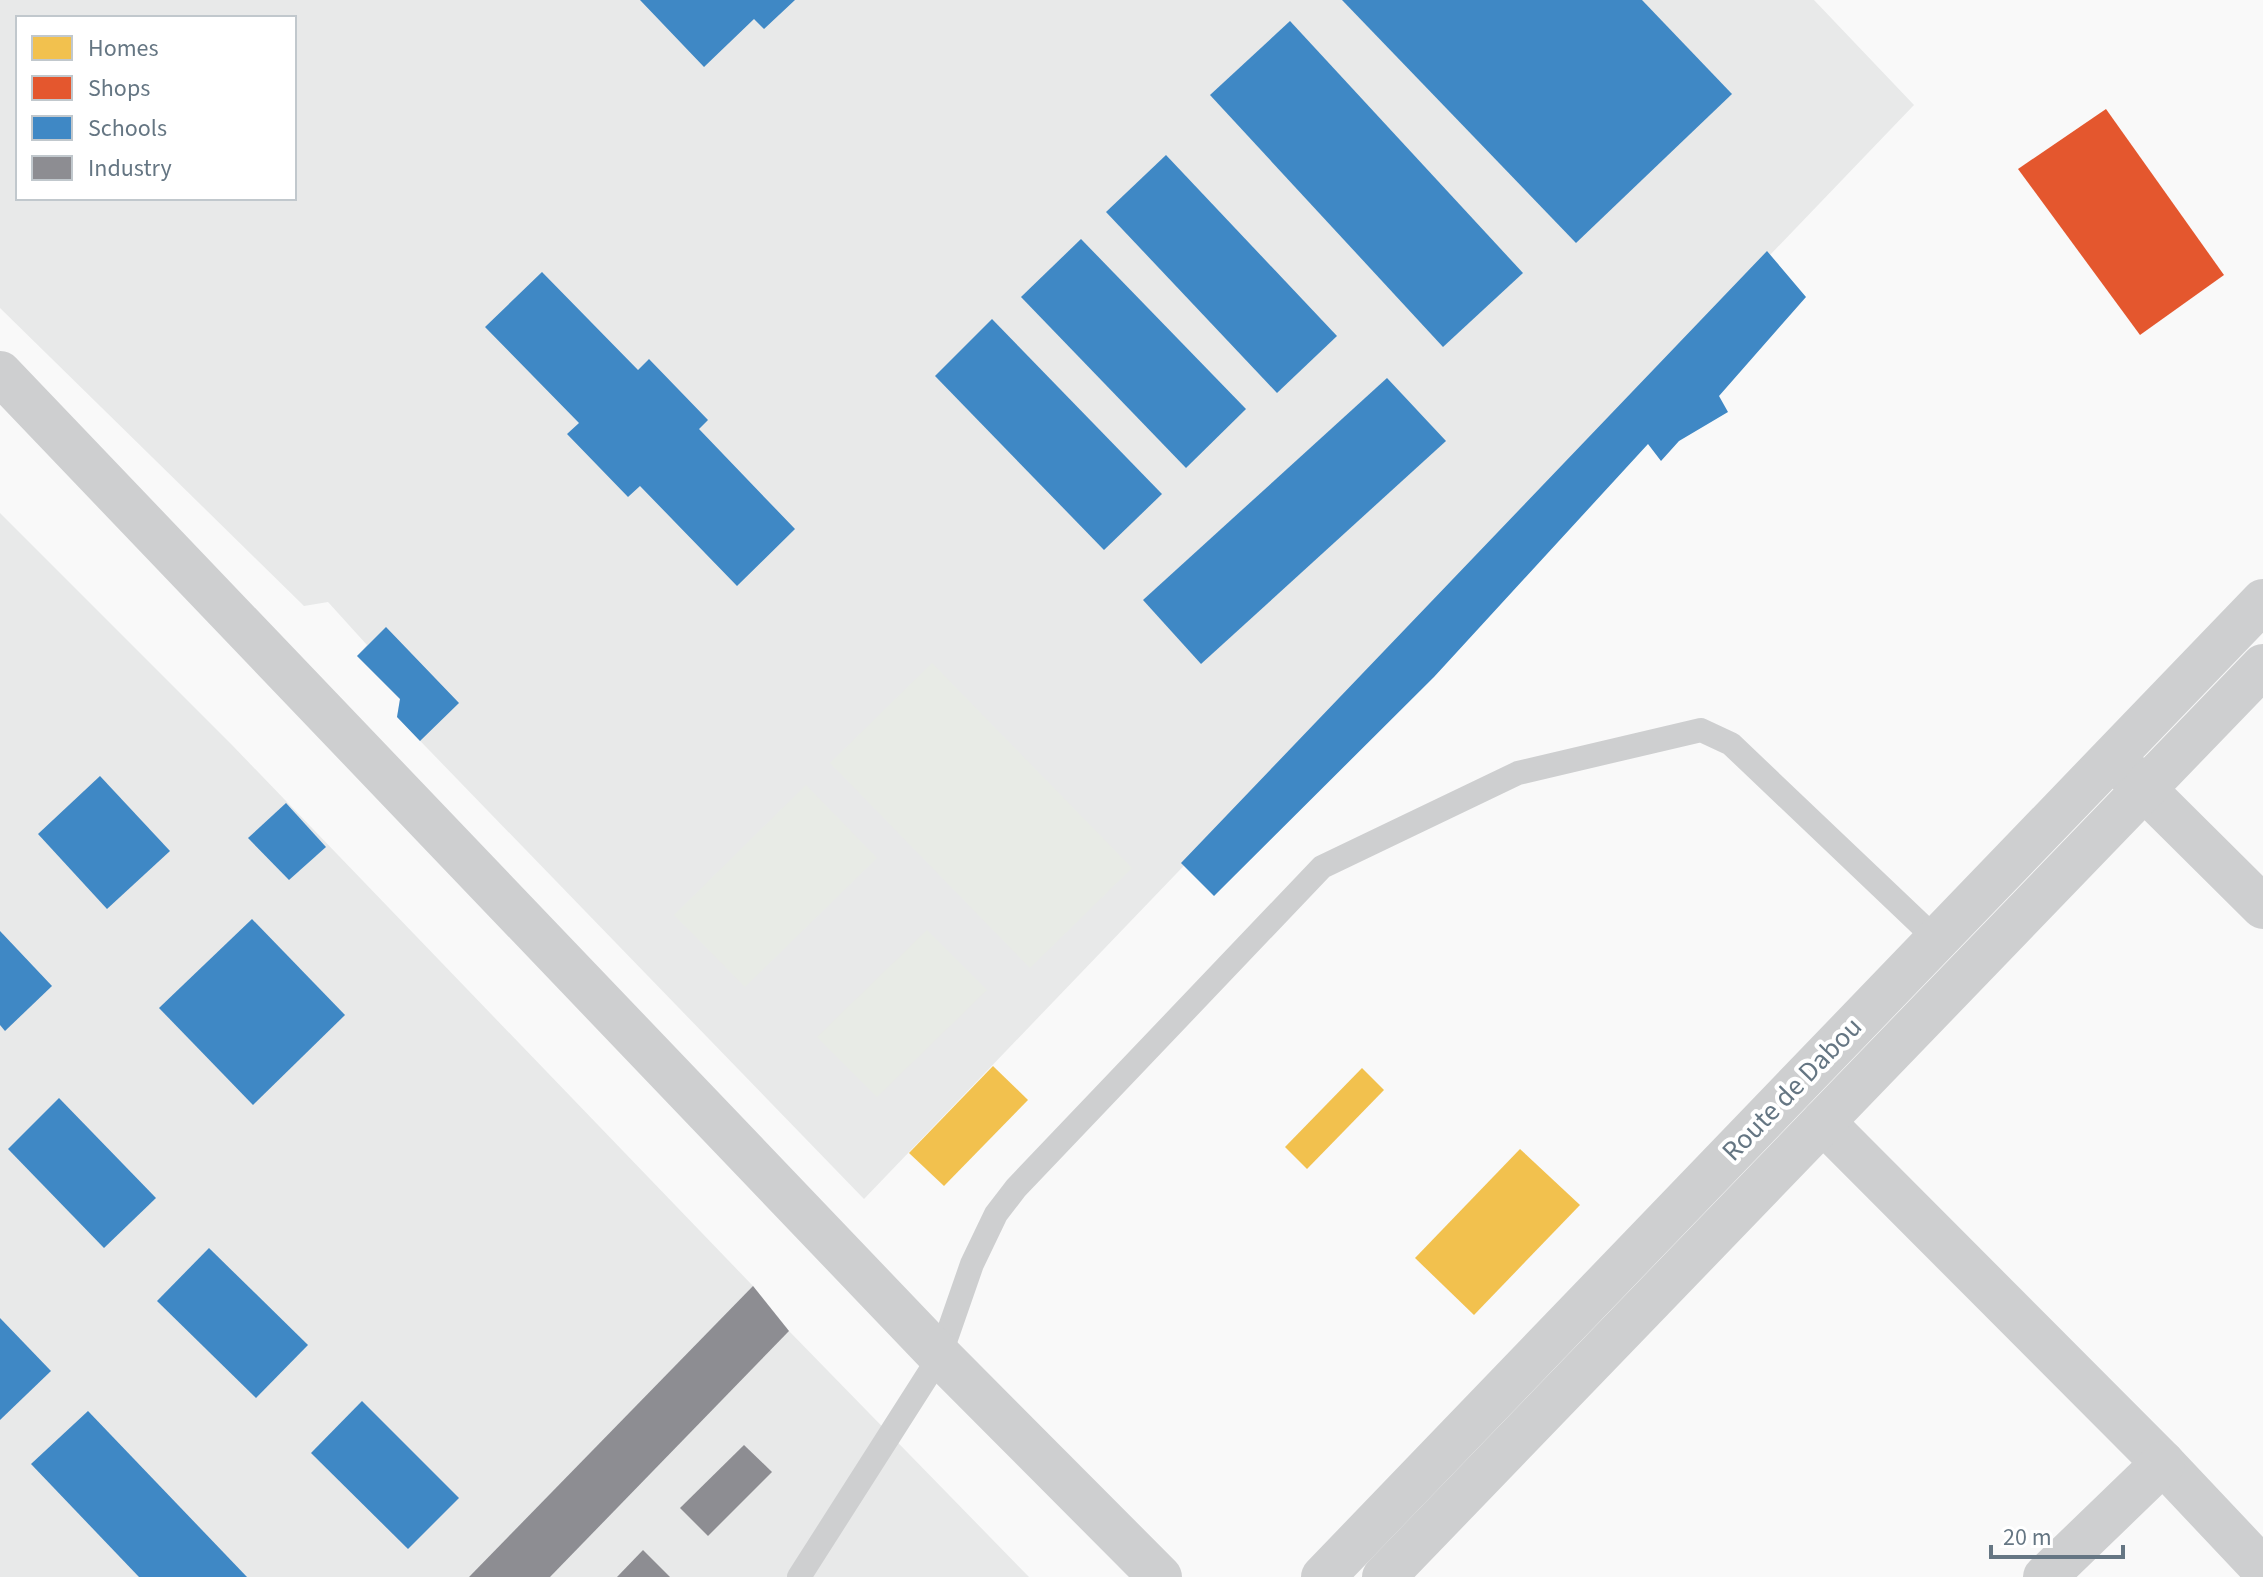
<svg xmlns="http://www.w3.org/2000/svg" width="2263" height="1577" font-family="'Source Sans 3',sans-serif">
	<rect width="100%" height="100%" fill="#f9f9f9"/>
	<g fill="#e8e9e9" fill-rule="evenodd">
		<path d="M 0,0 L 1814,0 L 1914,105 L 864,1199 L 397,717 L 400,699 L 357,656 L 367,645 L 328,602 L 304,606 L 0,308 ZM 18,18 L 294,18 L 294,198 L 18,198 Z"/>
		<polygon points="0,513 232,745 753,1286 789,1331 1029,1577 0,1577"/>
	</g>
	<g fill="#e8ebe6">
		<polygon points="932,663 1132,868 1030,968 830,763"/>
		<polygon points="806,785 877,858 745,987 674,915"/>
		<polygon points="927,930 987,990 877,1097 817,1037"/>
	</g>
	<g fill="#f2c14e">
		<polygon points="993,1066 1028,1100 944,1186 909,1153"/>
		<polygon points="1362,1068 1384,1090 1307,1169 1285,1147"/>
		<polygon points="1520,1149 1580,1205 1474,1315 1415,1258"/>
	</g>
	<polygon fill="#e4572e" points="2106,109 2224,275 2140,335 2018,169"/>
	<g fill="#3f88c5">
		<polygon points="640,0 795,0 764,29 754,19 704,67"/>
		<polygon points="1342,0 1642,0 1732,94 1576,243"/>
		<polygon points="1290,21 1523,273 1443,347 1210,95"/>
		<polygon points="1166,155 1337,336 1277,393 1106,212"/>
		<polygon points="1081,239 1246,409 1186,468 1021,297"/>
		<polygon points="1767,251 1806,297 1719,396 1728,412 1679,441 1661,461 1648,444 1434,677 1214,896 1181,863"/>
		<polygon points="542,272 638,370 649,359 708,420 699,429 795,529 737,586 640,486 628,497 567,434 579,423 485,327"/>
		<polygon points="992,319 1162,494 1104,550 935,376"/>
		<polygon points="1387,378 1446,441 1201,664 1143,600"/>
		<polygon points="386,627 459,703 420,741 397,717 400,699 357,656"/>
		<polygon points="100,776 170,851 107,909 38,834"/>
		<polygon points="286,803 326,847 289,880 248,838"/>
		<polygon points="252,919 345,1015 253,1105 159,1008"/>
		<polygon points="0,931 52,986 5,1031 0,1025"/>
		<polygon points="59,1098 156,1198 104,1248 8,1149"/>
		<polygon points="209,1248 308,1345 256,1398 157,1301"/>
		<polygon points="0,1318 51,1371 0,1420"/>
		<polygon points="362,1401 459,1498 408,1549 311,1453"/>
		<polygon points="88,1411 247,1577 139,1577 31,1464"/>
	</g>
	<g fill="#8d8d92">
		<polygon points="753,1286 789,1331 550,1577 469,1577"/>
		<polygon points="744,1445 772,1472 708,1536 680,1508"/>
		<polygon points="643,1550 670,1577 617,1577"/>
	</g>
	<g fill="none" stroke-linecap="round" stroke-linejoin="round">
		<polyline stroke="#cecfd0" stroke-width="24" points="799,1577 940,1356 972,1264 996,1214 1016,1188 1322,867 1518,773 1701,730 1731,744 1936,939"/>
		<g stroke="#cecfd0" stroke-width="44">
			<polyline points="0,373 940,1356 1160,1577"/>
			<polyline points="1823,1122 2163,1463 2263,1569"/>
			<polyline points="2045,1577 2163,1463"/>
		</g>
		<g stroke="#cecfd0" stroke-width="44">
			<polyline points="2123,768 2263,907"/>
			<polyline points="1323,1577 2263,601"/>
			<polyline points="1384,1577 2263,666"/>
		</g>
	</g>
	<g text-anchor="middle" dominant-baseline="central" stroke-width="8" stroke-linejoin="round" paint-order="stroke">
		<g font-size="28" fill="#657683" stroke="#fff">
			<text transform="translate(1792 1089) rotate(-46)">Route de Dabou</text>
		</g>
	</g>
	<rect x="16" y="16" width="280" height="184" fill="#ffffff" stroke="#c1c8cd" stroke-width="2"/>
	<rect x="32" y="36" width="40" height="24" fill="#f2c14e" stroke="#c1c8cd" stroke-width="2"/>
	<text x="88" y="56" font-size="24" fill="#657683">Homes</text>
	<rect x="32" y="76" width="40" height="24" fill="#e4572e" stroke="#c1c8cd" stroke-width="2"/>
	<text x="88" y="96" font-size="24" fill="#657683">Shops</text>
	<rect x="32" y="116" width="40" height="24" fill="#3f88c5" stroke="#c1c8cd" stroke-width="2"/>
	<text x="88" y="136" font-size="24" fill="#657683">Schools</text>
	<rect x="32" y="156" width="40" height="24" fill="#8d8d92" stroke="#c1c8cd" stroke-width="2"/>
	<text x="88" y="176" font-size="24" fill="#657683">Industry</text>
	<path d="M1991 1545v12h132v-12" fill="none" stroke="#657683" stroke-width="4"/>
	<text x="2003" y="1545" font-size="24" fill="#657683" stroke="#ffffff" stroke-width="6" paint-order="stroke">20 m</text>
</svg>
